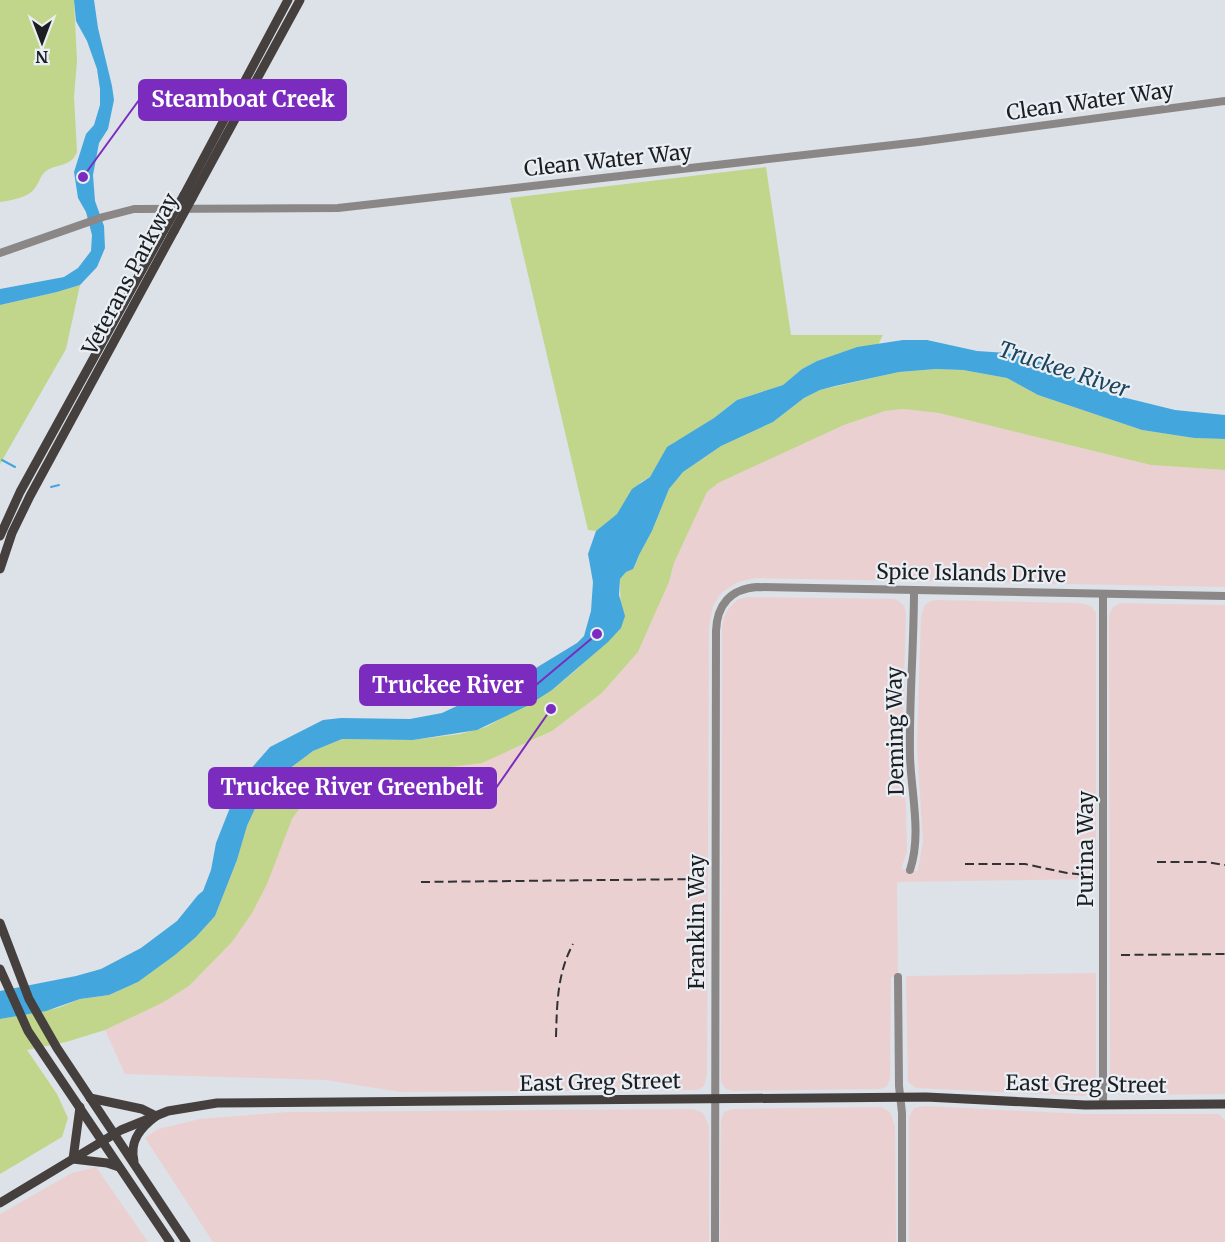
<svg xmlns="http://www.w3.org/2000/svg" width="1225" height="1242" font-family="Merriweather,serif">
	<rect width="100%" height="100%" fill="#dce2e7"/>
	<g fill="#ebd0d2">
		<polygon points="903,409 939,413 1151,465 1225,470 1225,587 755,578 738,582 721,593 713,606 709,628 707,1075 704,1086 698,1090 401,1092 325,1080 125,1074 105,1030 162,1003 189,986 232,942 252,913 292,819 305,801 327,782 341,773 356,770 523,745 552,731 602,693 638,652 669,582 674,563 707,492 717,483 844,425 885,411"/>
		<polygon points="746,597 895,599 899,601 905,607 906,615 902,748 906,808 907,852 901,869 918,871 923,841 917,748 921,616 925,605 931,601 937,600 1080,603 1091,606 1096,613 1096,879 897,882 898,976 891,977 890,1079 887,1086 881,1089 733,1091 726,1089 721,1082 722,628 724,617 729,608 737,600"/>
		<polygon points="1121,603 1225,605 1225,1094 1121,1095 1114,1092 1110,1086 1109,615 1113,607"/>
		<polygon points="1096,973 1096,1084 1095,1090 1090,1094 1083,1096 916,1088 908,1082 906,976"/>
		<polygon points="925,1106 1083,1114 1219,1114 1225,1120 1225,1242 909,1242 909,1117 914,1108"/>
		<polygon points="881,1107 890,1112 895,1126 896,1242 720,1242 721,1120 724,1112 733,1109"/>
		<polygon points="693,1109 703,1113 709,1126 709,1242 213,1242 145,1138 158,1129 200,1119 288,1112"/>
		<polygon points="96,1167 148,1242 0,1242 0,1214 72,1173"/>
	</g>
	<g fill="#c1d68a">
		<path d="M 0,0 L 74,0 L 77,61 L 74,97 L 77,152 C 72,165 61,164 49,169 C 40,174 41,180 35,188 C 28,198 12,200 0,202 Z"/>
		<polygon points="766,167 791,335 883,335 878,345 857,347 817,361 802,369 783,385 737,400 714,418 686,437 675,442 650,477 641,482 617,514 596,531 588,530 510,198"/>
		<polygon points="80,285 66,349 0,464 0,305 57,292"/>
		<polygon points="936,369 963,370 1007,378 1038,395 1142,430 1194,438 1225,439 1225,470 1151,465 939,413 903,409 885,411 844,425 718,483 707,492 674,563 669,582 638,652 602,693 552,731 482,763 411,772 371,769 341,774 327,782 305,801 292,819 267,884 252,913 232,942 189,986 162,1003 105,1030 66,1042 27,1050 57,1094 68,1118 62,1137 0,1174 0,1019 58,1008 80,999 109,995 138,982 175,955 196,937 215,916 237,860 247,826 258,802 285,772 313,751 342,739 413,740 460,734 486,727 552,690 575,671 621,628 620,579 626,572 635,566 639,555 652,531 669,489 683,472 721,446 773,422 804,398 820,390 899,372"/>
	</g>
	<g fill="#43a6dd">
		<polygon points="74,0 94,0 98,28 112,86 114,100 108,129 99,143 93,175 95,201 104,226 105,248 97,267 80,285 57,292 0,305 0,289 64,277 78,268 91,251 92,235 86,212 78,198 74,172 86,134 94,125 100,105 100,89 97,69 87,41 76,21"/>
		<polygon points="903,340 927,340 977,351 1007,353 1036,360 1065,372 1084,384 1114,395 1175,410 1225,415 1225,439 1194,438 1142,430 1038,395 1007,378 963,370 936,369 899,372 835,386 820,390 804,398 773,422 721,446 683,472 669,489 652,531 639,555 635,565 633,569 626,572 620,579 619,595 625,616 621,628 608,642 552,690 527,706 477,730 413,740 342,739 313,751 285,772 258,802 247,826 237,860 215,916 196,937 175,955 138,982 109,995 80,999 46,1011 0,1019 0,991 76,976 101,969 141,948 177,921 198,895 203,891 211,870 216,843 235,795 248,772 270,747 323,720 341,718 410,719 442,713 531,671 577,643 584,636 591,611 593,582 588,554 596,531 617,514 632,489 650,477 667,447 714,418 737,400 783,385 802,369 817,361 857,347"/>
	</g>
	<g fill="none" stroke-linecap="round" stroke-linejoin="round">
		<g stroke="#43a6dd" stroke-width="2">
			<polyline points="2,460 15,467"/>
			<polyline points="51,487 59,485"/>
		</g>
		<g stroke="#8a8786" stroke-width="8">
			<polyline points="0,253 103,217 134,209 338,208 919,142 1225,101"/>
			<polyline points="1103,594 1103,1105"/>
			<path d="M 910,870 C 922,834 911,793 910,756 C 909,701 914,645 914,590"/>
			<polyline points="898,977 899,1086 902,1113 902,1242"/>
			<path d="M 715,1242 L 716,631 C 717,605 730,589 757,587 L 1225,596"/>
		</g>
		<g stroke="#453f3e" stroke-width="9">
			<polyline points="184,195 288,0"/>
			<polyline points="192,198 300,0"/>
			<polyline points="0,536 20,492 164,230"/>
			<polyline points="0,569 12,533 30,496 174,231"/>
			<polyline points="0,923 29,999 57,1048 186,1242"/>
			<polyline points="0,969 28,1031 170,1242"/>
			<path d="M 90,1098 L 142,1109 L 156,1116 C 141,1127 129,1141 134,1161"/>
			<polyline points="80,1107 73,1159 107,1163 119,1167"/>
			<polyline points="0,1203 121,1130 168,1111 217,1103 926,1097 1085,1105 1225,1104"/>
		</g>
		<g stroke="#303235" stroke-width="2" stroke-dasharray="9 4.5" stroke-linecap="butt">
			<polyline points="1157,862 1206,862 1225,865"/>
			<polyline points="965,864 1025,864 1067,873 1087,875"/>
			<polyline points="421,882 701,879"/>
			<polyline points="1121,955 1225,954"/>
			<path d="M 556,1037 C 557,1004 557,974 573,944"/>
		</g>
		<g stroke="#453f3e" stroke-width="9">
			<polyline points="164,230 184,195"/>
			<polyline points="174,231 192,198"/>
		</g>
	</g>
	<g text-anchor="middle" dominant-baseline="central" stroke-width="4.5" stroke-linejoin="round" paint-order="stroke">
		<g font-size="21" fill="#1c1e20" stroke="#eaeff5">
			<text transform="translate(1090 101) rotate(-8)">Clean Water Way</text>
			<text transform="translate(608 160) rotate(-6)">Clean Water Way</text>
			<text transform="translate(130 274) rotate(-62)">Veterans Parkway</text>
			<text transform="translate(971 573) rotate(1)">Spice Islands Drive</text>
			<text transform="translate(895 731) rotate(-91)">Deming Way</text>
			<text transform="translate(1085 849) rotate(-90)">Purina Way</text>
			<text transform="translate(696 922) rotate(-90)">Franklin Way</text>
			<text transform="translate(600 1082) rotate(-1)">East Greg Street</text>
			<text transform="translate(1086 1084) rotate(1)">East Greg Street</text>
		</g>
		<g font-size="22" font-style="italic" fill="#1c445c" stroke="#eaeff5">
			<text transform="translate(1064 369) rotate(18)">Truckee River</text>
		</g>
	</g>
	<path fill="none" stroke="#7b2cbf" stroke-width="2" d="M83 177L139 100M597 634L536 685M551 709L496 788"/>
	<g fill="#7b2cbf" stroke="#eaeff5" stroke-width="2">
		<circle cx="83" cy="177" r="6"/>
		<circle cx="597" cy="634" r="6"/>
		<circle cx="551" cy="709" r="6"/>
	</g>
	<g fill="#7b2cbf" stroke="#7b2cbf" stroke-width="2">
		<rect x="139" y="80" width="207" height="40" rx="6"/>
		<rect x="360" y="665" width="176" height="40" rx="6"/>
		<rect x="209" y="768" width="287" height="40" rx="6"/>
	</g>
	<g font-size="22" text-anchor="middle" font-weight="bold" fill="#fff">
		<text x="243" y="107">Steamboat Creek</text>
		<text x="448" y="693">Truckee River</text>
		<text x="352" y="795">Truckee River Greenbelt</text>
	</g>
	<g transform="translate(42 42) rotate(180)" stroke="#eaeff5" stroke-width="4.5" paint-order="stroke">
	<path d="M0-4.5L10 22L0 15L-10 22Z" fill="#1c1e20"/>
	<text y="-9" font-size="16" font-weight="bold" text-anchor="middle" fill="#1c1e20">N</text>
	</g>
</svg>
